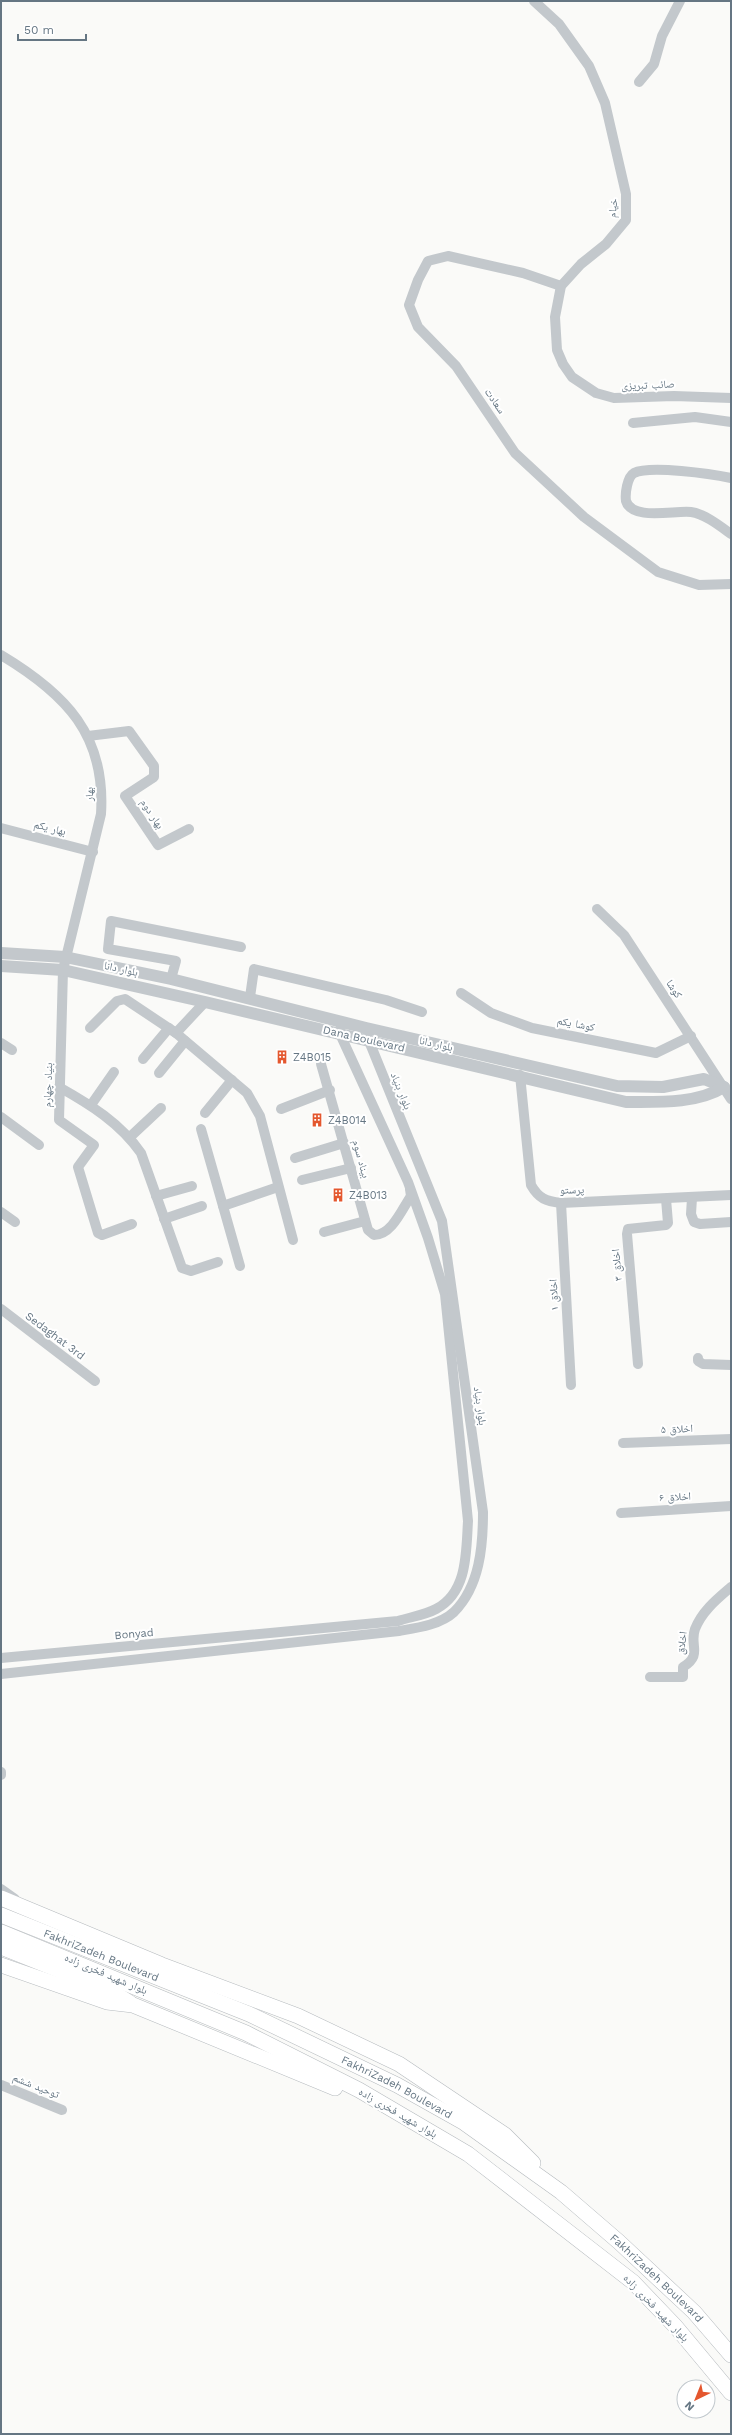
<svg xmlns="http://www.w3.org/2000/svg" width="732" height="2435" font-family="'Work Sans','Noto Naskh Arabic',sans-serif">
	<rect width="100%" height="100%" fill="#fafaf8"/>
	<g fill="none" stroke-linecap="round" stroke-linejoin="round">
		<g stroke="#b5babe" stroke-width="16">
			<g id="primary">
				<polyline points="1,1898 162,1965 298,2016 399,2064 505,2135 533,2163"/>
				<path id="s1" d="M 1,1915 L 249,2014 L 397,2085 L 463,2122 L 561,2192 L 619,2242 L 694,2312 L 731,2355"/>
				<polyline points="1,1932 246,2033 359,2090 468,2154 633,2282 676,2327 731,2393"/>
				<polyline points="1,1947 109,1990 130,2003"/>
				<polyline points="1,1965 107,2002 133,2005 335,2088"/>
			</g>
		</g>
		<g stroke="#c3c8cc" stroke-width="10">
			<polyline points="534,1 559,24 589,66 605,103 626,194 626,220 606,244 581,264 561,286 555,317 557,350 563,364 572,377 596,393 614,398 674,396 731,398"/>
			<polyline points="639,82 654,64 662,36 680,1"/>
			<polyline points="561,286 523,273 448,256 428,261 418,280 409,305 418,327 456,366 515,453 584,517 658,572 699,585 731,584"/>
			<polyline points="633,423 695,417 731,422"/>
			<path d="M 731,478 C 712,474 650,465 634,473 C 627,477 625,494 626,501 C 632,521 675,510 691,512 C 705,514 720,526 731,534"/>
			<path d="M 1,655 C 66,694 106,735 101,814 L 63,970 L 59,1120 L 94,1145 L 78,1167 L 98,1233 L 102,1235 L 132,1224"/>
			<polyline points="88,736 129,731 154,766 154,777 125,796 158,845 189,829"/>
			<polyline points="1,828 93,852"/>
			<polyline points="597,909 624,935 731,1099"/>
			<polyline points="171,979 176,961 108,949 111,921 241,947"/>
			<polyline points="461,993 491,1013 532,1028 656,1053 691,1036"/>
			<polyline points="250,997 254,969 386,1000 422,1012"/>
			<polyline points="90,1028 117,1001 125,999 176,1033 247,1093 260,1116 293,1240"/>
			<polyline points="176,1033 205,1002"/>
			<polyline points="1,1043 12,1050"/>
			<polyline points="143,1059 169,1028"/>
			<path d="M 321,1064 L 368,1230 L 374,1235 C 392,1235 402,1209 411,1196 L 410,1189"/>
			<polyline points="159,1073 185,1041"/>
			<path d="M 520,1075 L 531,1185 C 539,1199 546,1201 561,1203 L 731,1195"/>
			<path d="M 59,1087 C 91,1105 120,1123 141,1153 L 182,1268 L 191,1271 L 218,1262"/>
			<polyline points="91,1105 114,1072"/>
			<polyline points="281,1109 330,1090"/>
			<polyline points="205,1113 232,1080"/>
			<polyline points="1,1117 39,1145"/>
			<polyline points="201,1129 223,1206"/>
			<polyline points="130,1137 161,1108"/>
			<polyline points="295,1158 344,1143"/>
			<polyline points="302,1180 351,1168"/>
			<polyline points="156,1196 192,1186"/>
			<polyline points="692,1198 691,1214 694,1222 700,1224 731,1222"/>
			<polyline points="561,1203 571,1385"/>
			<polyline points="1,1212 15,1222"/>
			<polyline points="164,1219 202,1206"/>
			<polyline points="324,1232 365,1221"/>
			<polyline points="240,1266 223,1206 278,1187"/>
			<polyline points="1,1309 95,1381"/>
			<polyline points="698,1358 698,1361 703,1364 731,1365"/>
			<polyline points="638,1364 627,1234 628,1229 666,1225 668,1223 666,1199"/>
			<polyline points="623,1443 731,1439"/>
			<polyline points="621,1513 731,1506"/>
			<path d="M 1,1658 L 398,1621 C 410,1617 425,1615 436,1609 C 468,1592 466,1552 468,1521 L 445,1294 L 428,1238 L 408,1182 L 340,1034 L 340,1029"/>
			<path d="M 1,1674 L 399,1631 C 416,1628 440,1625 454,1612 C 480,1586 483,1546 483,1512 L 442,1221 L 367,1036"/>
			<path d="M 650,1677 L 683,1677 L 683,1667 C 703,1655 689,1645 695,1629 C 702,1611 717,1599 731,1587"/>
			<polyline points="1,1772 1,1775"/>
			<polyline points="1,1889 15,1899"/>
			<polyline points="1,2085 62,2110"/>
		</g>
		<g stroke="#c3c8cc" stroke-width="12">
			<polyline points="1,953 65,957 171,979 366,1028 617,1086 663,1087 704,1079 724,1087"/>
			<path d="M 1,966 L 63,970 L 205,1002 L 626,1102 C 657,1102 697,1104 724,1087"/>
		</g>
		<use href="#primary" stroke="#fff" stroke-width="15"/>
	</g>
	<defs>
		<g id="building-bare" transform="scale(1.08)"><path d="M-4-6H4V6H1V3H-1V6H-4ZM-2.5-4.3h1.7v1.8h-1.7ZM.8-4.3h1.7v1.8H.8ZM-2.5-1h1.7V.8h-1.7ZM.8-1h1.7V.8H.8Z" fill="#e4572e" stroke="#fff" stroke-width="2.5" paint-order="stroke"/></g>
	</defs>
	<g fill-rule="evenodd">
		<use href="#building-bare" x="282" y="1057"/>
		<use href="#building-bare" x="317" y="1120"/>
		<use href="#building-bare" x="338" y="1195"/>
	</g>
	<g text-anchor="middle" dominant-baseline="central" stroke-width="4" stroke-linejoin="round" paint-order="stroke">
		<g font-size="11" fill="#657683" stroke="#fff">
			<text transform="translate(613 208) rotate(-84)">خیام</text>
			<text transform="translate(648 385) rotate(-2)">صائب تبریزی</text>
			<text transform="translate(495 401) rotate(56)">سعادت</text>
			<text transform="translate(89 794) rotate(-90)">بهار</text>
			<text transform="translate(152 814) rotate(57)">بهار دوم</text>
			<text transform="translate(50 828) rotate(14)">بهار یکم</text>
			<text transform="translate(121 969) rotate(12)">بلوار دانا</text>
			<text transform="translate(674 989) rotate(57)">کوشا</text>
			<text transform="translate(576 1024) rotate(11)">کوشا یکم</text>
			<text transform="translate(364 1039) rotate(13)">Dana Boulevard</text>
			<text transform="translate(436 1044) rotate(13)">بلوار دانا</text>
			<text transform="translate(48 1085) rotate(-88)">بنیاد چهارم</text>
			<text transform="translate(401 1091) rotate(68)">بلوار بنیاد</text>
			<text transform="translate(361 1159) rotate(75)">بیناد سوم</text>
			<text transform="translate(572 1190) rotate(-1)">پرستو</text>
			<text transform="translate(617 1265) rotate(-95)">اخلاق ۳</text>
			<text transform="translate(554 1295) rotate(-93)">اخلاق ۱</text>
			<text transform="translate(55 1336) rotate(37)">Sedaghat 3rd</text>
			<text transform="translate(480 1406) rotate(82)">بلوار بنیاد</text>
			<text transform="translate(677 1429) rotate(-2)">اخلاق ۵</text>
			<text transform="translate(675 1497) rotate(-3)">اخلاق ۶</text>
			<text transform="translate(134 1634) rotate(-5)">Bonyad</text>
			<text transform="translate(682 1643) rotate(-83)">اخلاق</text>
			<text stroke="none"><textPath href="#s1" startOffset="108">FakhriZadeh Boulevard</textPath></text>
			<text transform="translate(106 1974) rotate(23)">بلوار شهید فخری زاده</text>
			<text transform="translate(36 2086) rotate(22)">توحید ششم</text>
			<text stroke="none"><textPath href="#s1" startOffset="432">FakhriZadeh Boulevard</textPath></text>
			<text transform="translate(398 2113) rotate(30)">بلوار شهید فخری زاده</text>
			<text stroke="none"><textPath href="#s1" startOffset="756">FakhriZadeh Boulevard</textPath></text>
			<text transform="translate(656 2308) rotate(46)">بلوار شهید فخری زاده</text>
		</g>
		<g font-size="11" fill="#657683" stroke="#fff" text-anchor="start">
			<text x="293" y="1057">Z4B015</text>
			<text x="328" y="1120">Z4B014</text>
			<text x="349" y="1195">Z4B013</text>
		</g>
	</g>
	<rect width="732" height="2435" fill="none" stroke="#657683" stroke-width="4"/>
	<g transform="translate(696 2399) rotate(223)"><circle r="19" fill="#ffffff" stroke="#c1c8cd"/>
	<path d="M0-3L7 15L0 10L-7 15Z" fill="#e4572e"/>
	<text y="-6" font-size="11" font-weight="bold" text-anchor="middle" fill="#657683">N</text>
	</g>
	<path d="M18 34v6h68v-6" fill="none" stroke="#657683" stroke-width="2"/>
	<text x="24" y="34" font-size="12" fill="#657683" stroke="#ffffff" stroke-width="3" paint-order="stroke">50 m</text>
</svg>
